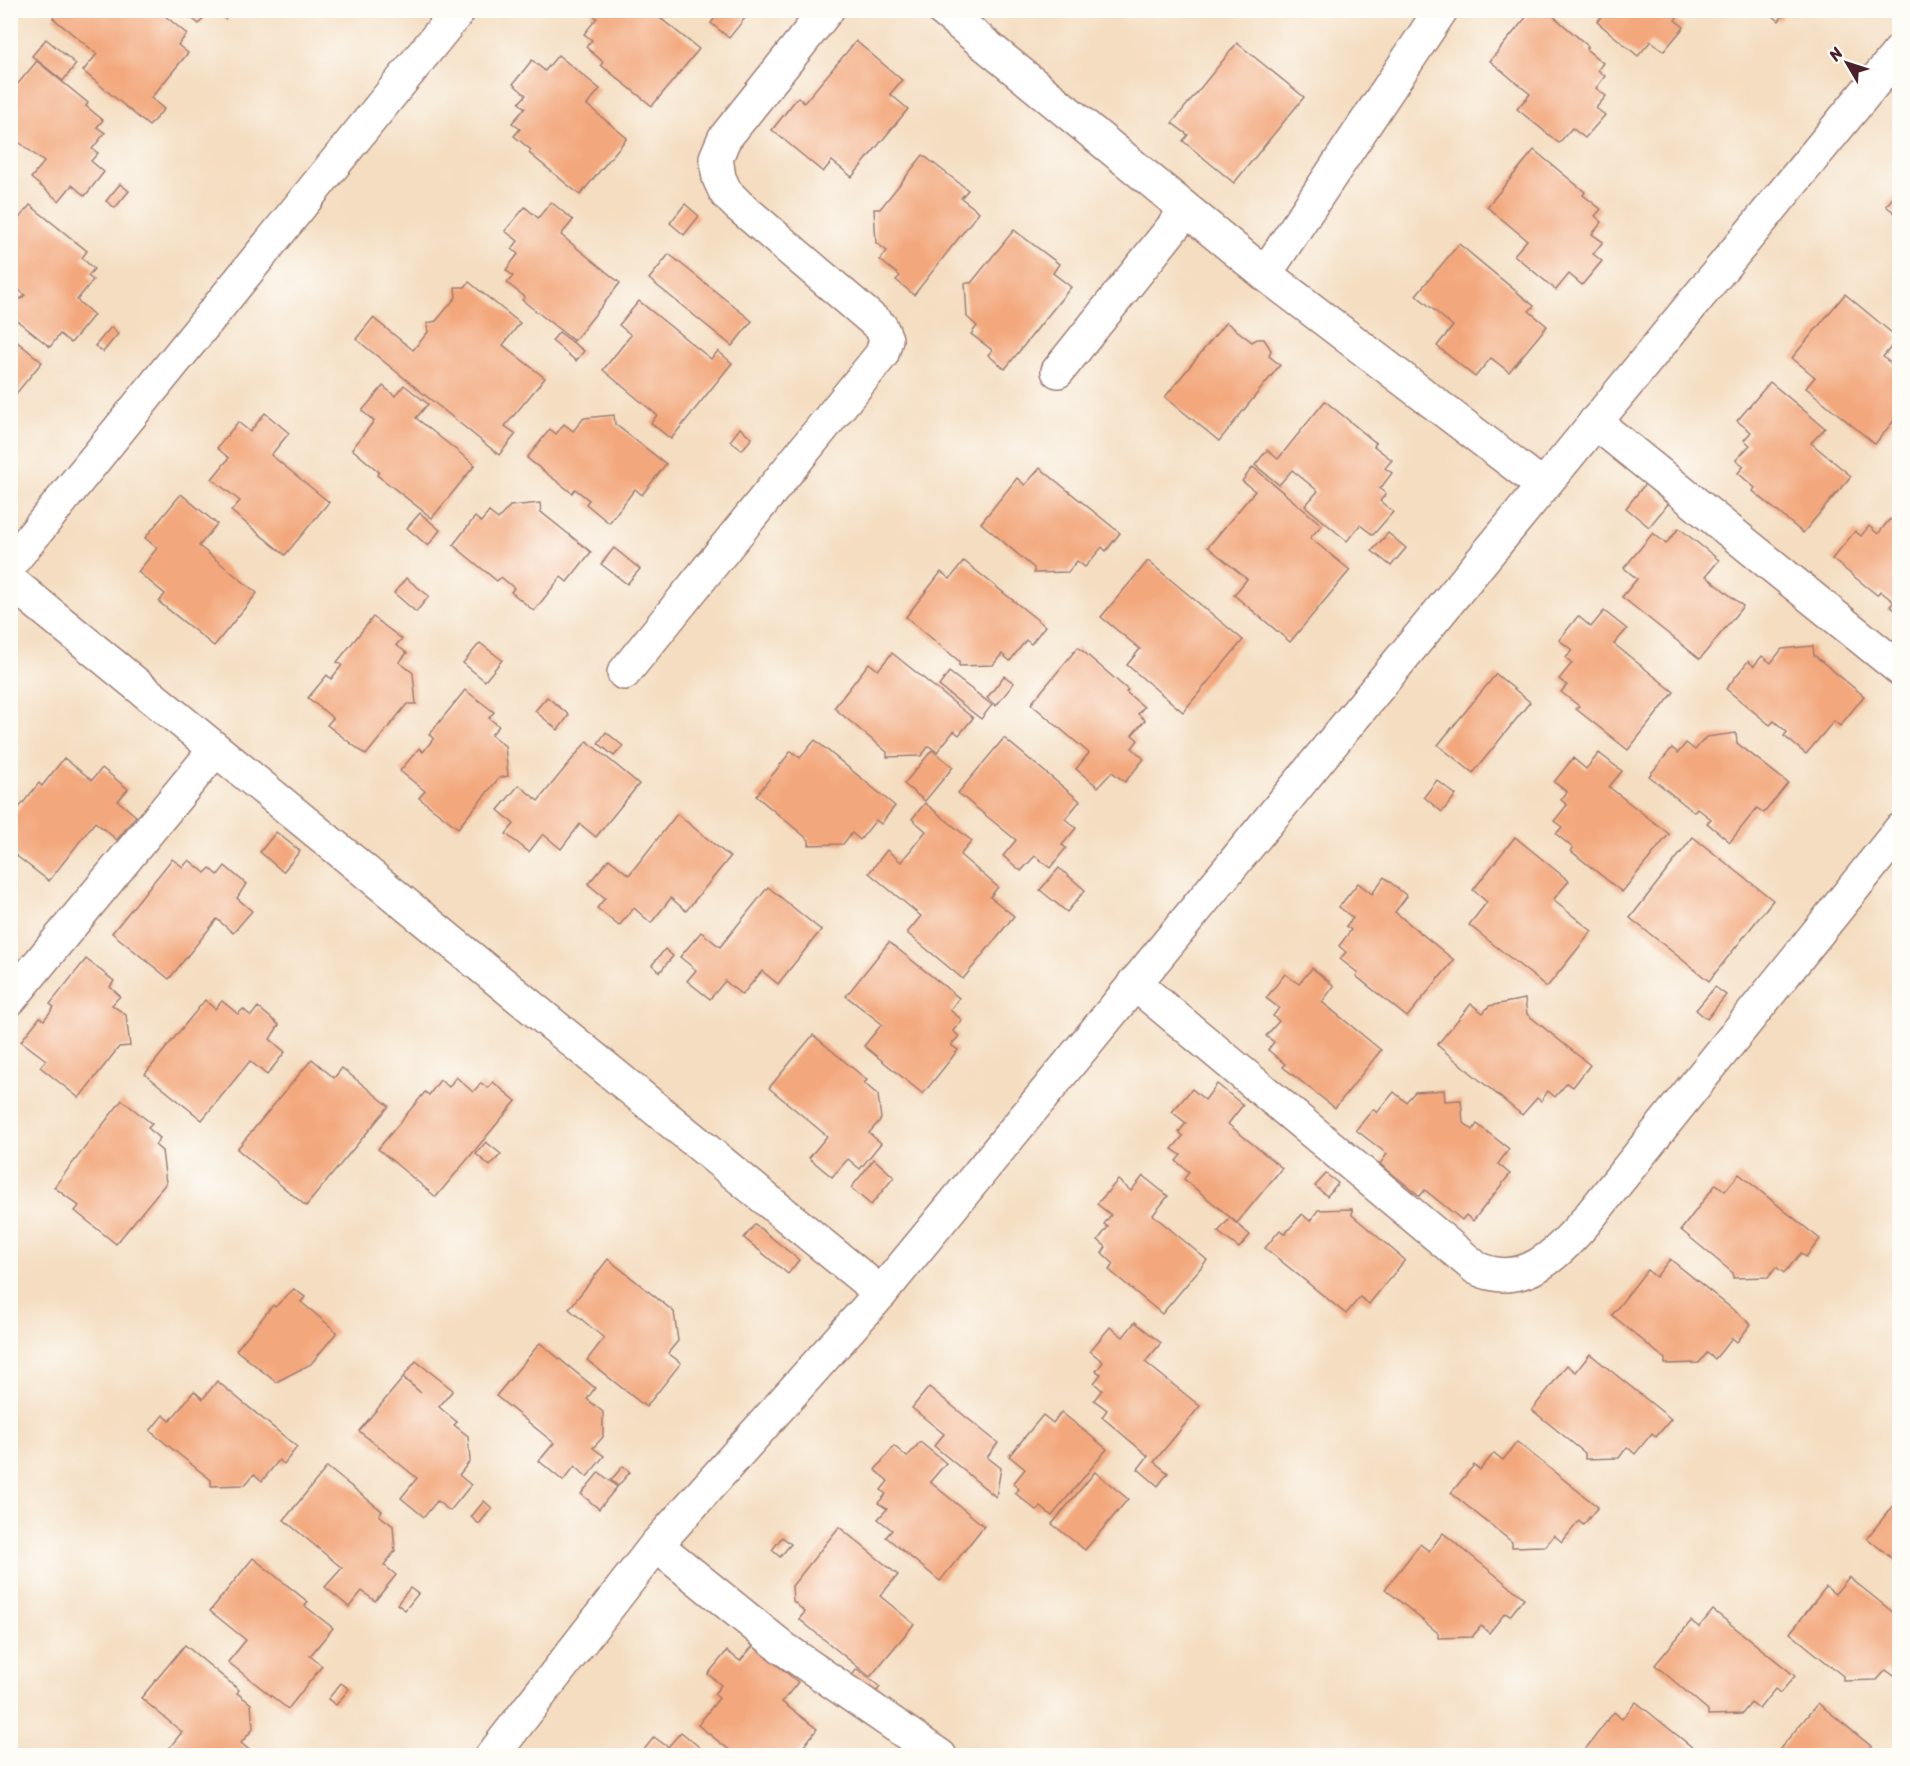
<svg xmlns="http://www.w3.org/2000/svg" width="1910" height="1766" font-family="Sriracha,sans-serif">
	<rect width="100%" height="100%" fill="#fdfcf7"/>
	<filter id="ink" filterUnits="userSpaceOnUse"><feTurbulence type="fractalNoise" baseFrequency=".0167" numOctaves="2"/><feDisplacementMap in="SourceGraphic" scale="12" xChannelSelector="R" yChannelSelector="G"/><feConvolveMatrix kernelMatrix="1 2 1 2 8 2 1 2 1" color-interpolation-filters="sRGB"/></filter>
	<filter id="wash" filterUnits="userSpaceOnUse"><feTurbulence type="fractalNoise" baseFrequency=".008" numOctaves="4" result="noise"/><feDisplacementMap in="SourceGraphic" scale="24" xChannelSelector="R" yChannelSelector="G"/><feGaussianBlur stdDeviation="1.35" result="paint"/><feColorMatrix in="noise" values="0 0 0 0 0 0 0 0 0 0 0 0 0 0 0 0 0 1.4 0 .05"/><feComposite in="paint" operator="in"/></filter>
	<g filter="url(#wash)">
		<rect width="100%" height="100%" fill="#f4ddc0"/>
		<g id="blocks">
			<g fill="#f3a77b">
				<polygon points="59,10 158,10 187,34 178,45 188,53 151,98 164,109 149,126 83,71 97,54 53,18"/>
				<polygon points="182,10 210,10 199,24"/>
				<polygon points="215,10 232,10 225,19"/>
				<polygon points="594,10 664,10 659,17 699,49 652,106 601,65 603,62 586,47 592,40 584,34 597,18 591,14"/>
				<polygon points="721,10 749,10 750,12 729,38 711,23"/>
				<polygon points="1532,10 1546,10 1588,46 1586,49 1603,63 1598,70 1605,76 1596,88 1606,96 1596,108 1605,115 1585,138 1572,128 1559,143 1517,109 1530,94 1490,61"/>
				<polygon points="1606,10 1683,10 1675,20 1684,27 1664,51 1651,41 1638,56 1597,22"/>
				<polygon points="1766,10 1787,10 1779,21"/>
				<polygon points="46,39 76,64 63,81 32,56"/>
				<polygon points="856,41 902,80 890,94 908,109 852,177 832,161 823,172 772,130 798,97 804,103"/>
				<polygon points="1237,43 1304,97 1234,183 1183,141 1188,135 1172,123"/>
				<polygon points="558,55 600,89 587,105 627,138 580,195 529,153 531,150 514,136 520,129 512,123 525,108 519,103 526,95 513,84 532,60 545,71"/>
				<polygon points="37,61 88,103 86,106 103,120 97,127 105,133 92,149 98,153 91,161 104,172 85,196 72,185 59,201 31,178 44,162 10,135 10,93"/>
				<polygon points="1534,150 1585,192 1583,195 1601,209 1595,216 1602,222 1592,234 1603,242 1593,254 1602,261 1582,285 1569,274 1556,290 1514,255 1527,240 1487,207"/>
				<polygon points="923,155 968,190 961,198 979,212 914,295 896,280 900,276 880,260 887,251 876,243 874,209 880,209"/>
				<polygon points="120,184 129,191 115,208 106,201"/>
				<polygon points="1896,194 1900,197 1900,217 1886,206"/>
				<polygon points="551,202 573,220 561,235 620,283 574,341 522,300 525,297 507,283 513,276 506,270 518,254 512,249 518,241 505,231 525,207 538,218"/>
				<polygon points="685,204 699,216 684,235 670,223"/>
				<polygon points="30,205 87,251 82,258 94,269 88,276 93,280 77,300 94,315 71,343 60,334 50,347 10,315 10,290 21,299 25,295 10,283 10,229"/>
				<polygon points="1014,230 1059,264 1053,273 1071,287 1005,369 988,355 992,350 971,334 977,326 967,317 965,283 971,283"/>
				<polygon points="1459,244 1534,306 1529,311 1547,326 1509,372 1491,358 1475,377 1437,346 1453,326 1416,295"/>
				<polygon points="669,254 752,321 732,346 649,279"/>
				<polygon points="469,282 520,323 503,345 545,378 505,426 516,434 499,455 356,339 373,318 413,350 428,332 427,323 436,321 456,297 455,287 465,287"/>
				<polygon points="1845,294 1898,338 1883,357 1900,371 1900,413 1875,444 1806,388 1815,377 1792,358"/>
				<polygon points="639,301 711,359 718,351 732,363 671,439 651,423 657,415 603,370 631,335 619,325"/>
				<polygon points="1226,322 1252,342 1257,339 1264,339 1271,350 1269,356 1280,365 1219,441 1165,397"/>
				<polygon points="111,327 118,334 103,352 95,346"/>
				<polygon points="559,332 584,351 576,361 552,341"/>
				<polygon points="10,336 42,362 10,401"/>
				<polygon points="1770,382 1825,428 1811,443 1851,476 1803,533 1753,491 1755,488 1738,473 1744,466 1736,460 1750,445 1744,440 1751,432 1737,421"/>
				<polygon points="404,385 428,404 416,418 475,465 432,518 377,475 379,472 352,449 374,421 362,411 383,386 395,396"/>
				<polygon points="1325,401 1376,443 1374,446 1392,460 1385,468 1392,473 1380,489 1386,494 1380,501 1393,512 1373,535 1360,525 1347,541 1305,506 1318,491 1292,470 1279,485 1255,465 1267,450 1278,459"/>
				<polygon points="265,413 289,433 271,455 329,502 285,555 231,511 240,501 212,479 229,458 217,448 238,422 250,432"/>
				<polygon points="614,415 615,424 666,464 642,495 635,489 609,523 586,504 589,500 575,489 572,493 527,458 550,429 556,434 564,424 573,431 584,418"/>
				<polygon points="740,428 752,438 742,450 730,441"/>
				<polygon points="1253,467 1322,525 1310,538 1350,570 1290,642 1234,595 1247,579 1208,547 1255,491 1242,481"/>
				<polygon points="1040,468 1120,533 1106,551 1102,547 1085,567 1077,561 1068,572 1034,573 1034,568 981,523 1017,478 1025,485"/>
				<polygon points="1645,484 1668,504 1649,527 1626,508"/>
				<polygon points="181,494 217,524 199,546 257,593 214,646 159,602 165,594 138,572 157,548 145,538"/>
				<polygon points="540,503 541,512 591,552 567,582 561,577 534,611 511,592 514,588 501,577 497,581 453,545 475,517 481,522 489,512 498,519 510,506"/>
				<polygon points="420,513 440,530 428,546 407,528"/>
				<polygon points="1900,519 1900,614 1890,606 1894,602 1880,591 1877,595 1832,559 1855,531 1861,536 1869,526 1878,534 1889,520"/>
				<polygon points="1679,528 1719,560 1706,576 1743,606 1700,659 1622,597 1637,579 1624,568 1653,533 1666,544"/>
				<polygon points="1388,533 1406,548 1391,566 1372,551"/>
				<polygon points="614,548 640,569 627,584 601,564"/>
				<polygon points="964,561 1045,626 1031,644 1026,640 1010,661 1002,654 993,665 959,666 959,661 906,617 941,572 950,579"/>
				<polygon points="1148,561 1243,640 1183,712 1127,665 1140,649 1101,617"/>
				<polygon points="406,578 429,596 416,612 394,593"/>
				<polygon points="1604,611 1627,629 1614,644 1674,692 1628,750 1576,709 1579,706 1561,692 1567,685 1559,679 1572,663 1566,658 1572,650 1559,640 1578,616 1591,627"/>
				<polygon points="373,617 402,639 396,645 407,653 399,662 413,673 416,704 407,704 366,755 327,725 333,718 308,698 327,675 331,679 342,665 337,662"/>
				<polygon points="480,643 502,660 485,681 463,663"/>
				<polygon points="1813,646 1814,655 1864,696 1840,726 1834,721 1806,754 1784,736 1787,732 1774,721 1770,725 1726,689 1748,661 1754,666 1762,656 1771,663 1782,649"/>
				<polygon points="1078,647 1128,690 1126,692 1144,707 1138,714 1145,720 1132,735 1138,740 1132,748 1144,759 1125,782 1112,772 1098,787 1076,769 1089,753 1031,704"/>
				<polygon points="892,653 973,718 959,735 954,731 937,752 929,746 921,756 887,757 887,752 834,708 869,663 878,670"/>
				<polygon points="949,672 992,705 981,719 939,686"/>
				<polygon points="1496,674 1530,702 1473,773 1438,745"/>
				<polygon points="1004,676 1014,683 996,706 987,698"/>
				<polygon points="465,690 494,712 489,718 499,726 491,735 505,746 508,776 499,778 458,828 419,798 425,791 400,771 419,748 423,752 434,738 429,735"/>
				<polygon points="547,697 569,715 558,730 535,711"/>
				<polygon points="606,732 623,746 614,756 598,743"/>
				<polygon points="1736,733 1737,743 1788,783 1764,813 1757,808 1730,842 1707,823 1711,819 1697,808 1694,812 1649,776 1672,748 1678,753 1686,743 1695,750 1706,737"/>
				<polygon points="1004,738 1080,801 1065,819 1076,828 1062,845 1066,848 1050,868 1035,856 1021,871 1003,856 1016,840 958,793"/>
				<polygon points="815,740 895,806 881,824 876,820 860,840 852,833 843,844 809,845 809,840 756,796 791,751 800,758"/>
				<polygon points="587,741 639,784 596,837 580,824 561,849 543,834 529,852 506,834 514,824 498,810 519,785 538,801"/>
				<polygon points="932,750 953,767 925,801 904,784"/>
				<polygon points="1599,753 1622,771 1609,787 1669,834 1622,892 1571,851 1573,848 1556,834 1562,827 1554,821 1567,805 1561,800 1567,792 1554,782 1573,758 1586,769"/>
				<polygon points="64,758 92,780 102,768 128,789 118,801 136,816 117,840 95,822 49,881 10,851 10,819 39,783 42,786"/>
				<polygon points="1437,780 1456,795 1442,812 1424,797"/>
				<polygon points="925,803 972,841 960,855 998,887 990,897 1014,916 963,979 907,933 921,916 869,873 887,850 901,862 926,831 912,819"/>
				<polygon points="677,814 730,857 686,911 671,898 651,923 634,908 619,926 597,908 605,898 588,884 609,859 629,875"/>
				<polygon points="276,832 300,851 283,872 260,852"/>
				<polygon points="1515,837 1569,881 1553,900 1592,931 1547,987 1469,925 1487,902 1473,890"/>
				<polygon points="1693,837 1773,900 1709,981 1630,918"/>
				<polygon points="172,859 183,867 189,860 205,873 210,868 218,875 225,866 246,884 237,898 252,911 233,933 217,919 169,979 112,933"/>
				<polygon points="1059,868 1085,890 1067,912 1040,890"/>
				<polygon points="1384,877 1407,896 1395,912 1454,960 1407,1017 1356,976 1358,973 1340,959 1346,952 1339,946 1351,930 1346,926 1353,918 1339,907 1358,883 1372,894"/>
				<polygon points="768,887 821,930 778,984 762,971 742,995 725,981 710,999 687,981 696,970 680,957 701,932 720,947"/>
				<polygon points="889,942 959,998 950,1010 962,1020 953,1031 959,1036 951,1045 958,1050 923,1094 864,1046 882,1024 846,996"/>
				<polygon points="665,949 673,956 660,972 652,965"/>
				<polygon points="86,959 114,981 110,987 120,996 112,1005 126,1015 130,1046 119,1047 79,1098 40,1067 46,1060 21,1041 40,1017 44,1020 54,1007 50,1004"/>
				<polygon points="1312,968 1334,986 1322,1002 1381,1050 1335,1108 1283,1067 1285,1064 1268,1050 1274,1042 1266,1036 1279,1021 1273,1016 1279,1008 1266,998 1285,974 1299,984"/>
				<polygon points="1715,987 1726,995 1707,1019 1696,1010"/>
				<polygon points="1525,999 1527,1014 1590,1065 1573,1087 1567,1083 1555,1097 1548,1091 1541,1101 1537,1098 1522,1115 1437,1045 1471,1004 1483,1013 1489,1006"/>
				<polygon points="205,1000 215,1009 222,1001 238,1014 243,1009 251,1016 258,1007 279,1025 270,1039 285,1052 267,1075 250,1061 202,1120 145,1074"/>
				<polygon points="813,1035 867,1080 864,1083 878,1095 881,1119 869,1133 881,1143 860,1169 848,1159 832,1177 809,1158 827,1136 769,1088"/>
				<polygon points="312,1059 334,1078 342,1068 389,1106 306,1206 237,1149"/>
				<polygon points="456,1077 473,1092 481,1083 488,1088 493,1082 516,1101 436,1197 378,1149 425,1092 429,1095 440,1080 449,1087"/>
				<polygon points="1217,1084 1243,1105 1228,1124 1282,1168 1237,1223 1184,1179 1189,1172 1176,1161 1181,1155 1172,1149 1183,1136 1179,1132 1186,1123 1172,1112 1192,1089 1205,1100"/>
				<polygon points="1444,1090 1445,1101 1461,1100 1463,1122 1473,1130 1477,1124 1509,1149 1498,1164 1510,1174 1473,1221 1466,1215 1462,1220 1425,1190 1420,1196 1380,1164 1387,1154 1356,1130 1373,1109 1377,1113 1394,1092 1406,1102 1415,1092"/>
				<polygon points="122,1100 152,1124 148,1128 160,1138 155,1145 162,1151 166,1183 116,1244 75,1211 79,1206 54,1187"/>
				<polygon points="486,1142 501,1154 490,1166 476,1154"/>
				<polygon points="874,1159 894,1177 871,1205 851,1188"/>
				<polygon points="1326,1174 1338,1183 1327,1196 1315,1186"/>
				<polygon points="1739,1174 1820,1239 1806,1257 1801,1253 1784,1273 1776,1267 1768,1277 1733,1278 1733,1273 1681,1230 1716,1184 1725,1191"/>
				<polygon points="1143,1176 1168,1196 1153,1215 1207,1260 1162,1314 1109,1270 1114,1264 1102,1253 1106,1247 1098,1240 1108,1227 1104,1224 1111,1215 1097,1204 1118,1180 1131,1191"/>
				<polygon points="1352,1209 1352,1215 1405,1260 1369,1304 1360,1297 1346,1314 1265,1248 1280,1230 1285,1234 1302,1214 1310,1221 1318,1210"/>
				<polygon points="1230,1218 1250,1235 1239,1248 1218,1232"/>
				<polygon points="755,1224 799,1260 788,1274 744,1238"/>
				<polygon points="608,1259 674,1312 678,1341 668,1353 681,1363 646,1407 587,1360 604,1338 569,1309"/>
				<polygon points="1670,1259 1751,1324 1737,1342 1732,1338 1715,1359 1707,1353 1699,1363 1665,1364 1665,1359 1612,1315 1647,1270 1656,1277"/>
				<polygon points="294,1289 305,1297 301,1302 337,1332 311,1364 276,1382 236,1350 273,1305 275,1307"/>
				<polygon points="1135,1322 1161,1343 1145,1362 1200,1406 1154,1462 1168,1473 1158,1486 1138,1469 1148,1456 1102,1417 1107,1410 1094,1400 1102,1390 1094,1383 1101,1374 1096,1371 1103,1362 1090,1351 1110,1327 1123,1337"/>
				<polygon points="540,1343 595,1388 587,1399 603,1412 603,1437 593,1448 604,1456 587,1477 575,1466 563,1481 539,1461 554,1443 496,1396"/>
				<polygon points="1590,1354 1671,1419 1656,1437 1652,1433 1635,1454 1627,1447 1619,1458 1585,1459 1585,1453 1532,1410 1567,1365 1576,1372"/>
				<polygon points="416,1361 453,1390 439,1407 457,1422 454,1425 468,1436 470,1461 459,1475 471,1485 450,1511 437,1501 424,1517 401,1498 417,1478 359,1431 403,1378 421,1393 403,1377"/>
				<polygon points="217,1381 297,1447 284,1464 279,1460 262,1481 254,1474 245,1485 211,1486 211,1480 150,1431 163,1415 170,1421 194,1391 203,1399"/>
				<polygon points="929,1387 998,1443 987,1457 1001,1468 996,1497 934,1446 944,1434 912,1408"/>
				<polygon points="1061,1412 1107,1449 1052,1516 1041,1507 1037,1511 1015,1493 1019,1489 1013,1484 1025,1469 1009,1456 1043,1415 1053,1423"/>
				<polygon points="920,1442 946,1463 930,1482 984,1526 940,1581 886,1537 892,1530 878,1519 887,1509 878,1503 886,1494 881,1490 888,1481 875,1470 894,1446 907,1457"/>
				<polygon points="1517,1442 1598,1507 1583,1525 1579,1521 1562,1542 1554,1535 1546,1546 1512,1547 1512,1542 1451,1493 1474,1465 1480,1470 1494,1453 1503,1460"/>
				<polygon points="623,1466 630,1472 618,1486 611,1480"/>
				<polygon points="327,1467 382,1511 379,1515 393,1526 395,1551 384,1565 396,1575 375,1601 362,1591 349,1607 325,1587 342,1568 284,1520"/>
				<polygon points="599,1472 617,1487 599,1509 581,1494"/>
				<polygon points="1095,1472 1128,1499 1085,1550 1052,1524"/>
				<polygon points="1900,1497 1900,1565 1867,1538"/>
				<polygon points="484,1501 492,1508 479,1524 471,1517"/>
				<polygon points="839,1527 898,1575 880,1596 914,1624 870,1677 799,1619 805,1612 793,1601 792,1586"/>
				<polygon points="1443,1533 1524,1598 1510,1616 1505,1613 1489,1633 1481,1626 1472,1637 1438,1638 1438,1633 1385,1589 1420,1544 1429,1551"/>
				<polygon points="782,1537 791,1544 780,1557 772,1550"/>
				<polygon points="253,1558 308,1602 305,1606 333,1628 310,1656 322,1666 288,1709 228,1662 246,1640 210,1611"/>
				<polygon points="1849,1577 1900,1618 1900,1669 1894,1676 1886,1670 1877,1680 1843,1681 1843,1676 1790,1633 1826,1587 1835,1594"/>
				<polygon points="410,1588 418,1594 405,1610 397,1604"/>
				<polygon points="1713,1610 1795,1676 1780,1693 1775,1689 1759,1709 1751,1703 1742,1714 1708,1715 1708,1710 1655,1665 1691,1621 1699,1627"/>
				<polygon points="185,1645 239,1690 237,1693 251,1704 253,1729 241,1743 253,1753 251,1756 170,1756 166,1752 182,1732 141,1698"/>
				<polygon points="753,1646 798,1682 782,1702 817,1729 796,1756 737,1756 698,1725 719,1698 714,1694 721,1685 708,1674 727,1651 740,1661"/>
				<polygon points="857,1669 880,1687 872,1697 849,1679"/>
				<polygon points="341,1683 349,1689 336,1705 328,1699"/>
				<polygon points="1636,1702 1703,1756 1580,1756 1614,1712 1622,1719"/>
				<polygon points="1818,1703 1872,1747 1870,1750 1876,1756 1774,1756"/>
				<polygon points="681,1732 710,1756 639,1756 654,1737 668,1747"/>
			</g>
		</g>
	</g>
	<g filter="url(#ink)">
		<use href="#blocks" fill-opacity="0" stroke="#9f7e76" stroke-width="1.5"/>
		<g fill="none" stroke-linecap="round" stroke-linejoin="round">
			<g stroke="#9f7e76" stroke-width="36">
				<g id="street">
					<polyline points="943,10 1265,274 1543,486"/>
					<polyline points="1265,274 1441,10"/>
					<polyline points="1058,371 1186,211"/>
					<polyline points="1595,422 1900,669"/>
					<polyline points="10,564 459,10"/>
					<polyline points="10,581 881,1293"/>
					<polyline points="624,673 882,354 886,339 881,327 738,205 726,193 719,178 716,158 724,139 827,10"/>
					<path d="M 1134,983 L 1476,1268 C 1522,1290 1557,1255 1586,1221 L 1900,830"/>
					<polyline points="10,999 215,750"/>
					<polyline points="656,1545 783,1648 940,1756"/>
					<polyline points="492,1756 656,1545 881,1293 1900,51"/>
				</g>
			</g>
			<use href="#street" stroke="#fff" stroke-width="33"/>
		</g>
	</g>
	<rect width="1910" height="1766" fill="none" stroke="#fdfcf7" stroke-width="36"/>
	<g transform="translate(1847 63) rotate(309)" stroke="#fdfcf7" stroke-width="4.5" paint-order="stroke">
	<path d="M0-4.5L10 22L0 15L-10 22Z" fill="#4a1f2b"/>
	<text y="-9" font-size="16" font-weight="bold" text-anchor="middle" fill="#4a1f2b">N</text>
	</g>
</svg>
